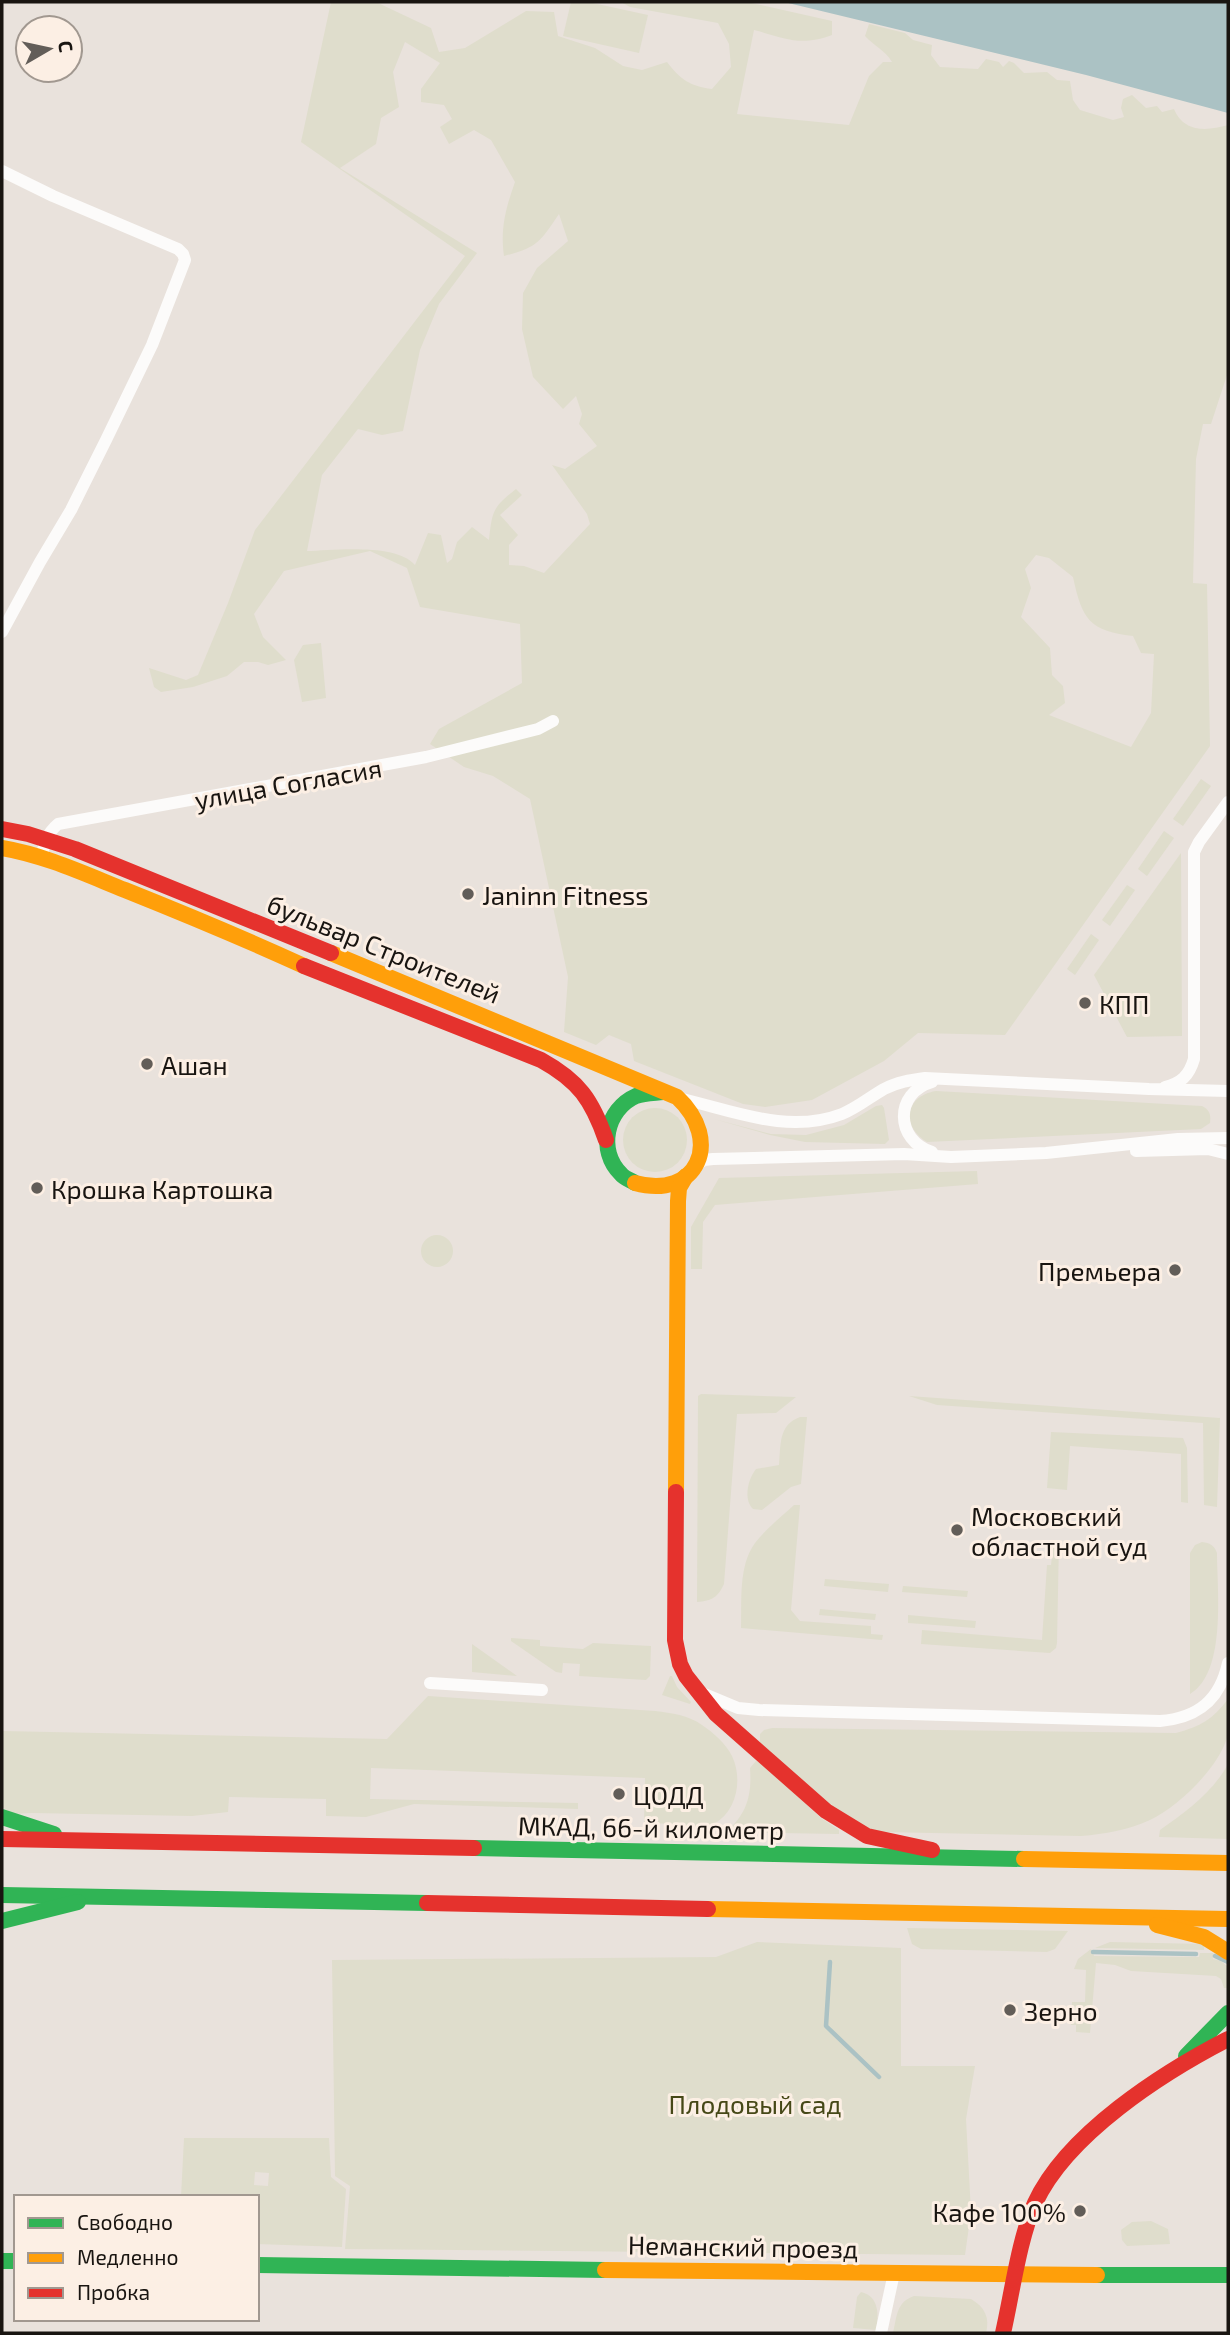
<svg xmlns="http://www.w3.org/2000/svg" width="1230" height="2335" font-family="'Exo 2',sans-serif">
	<rect width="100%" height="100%" fill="#e9e2dc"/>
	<g fill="#dfddcc" fill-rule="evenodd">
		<path d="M 331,2 L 376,2 L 431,28 L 439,52 L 465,48 L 526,11 L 554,12 L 558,36 L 595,48 L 623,66 L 642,70 L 667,62 C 681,80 690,86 712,89 L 731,67 L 729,44 L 718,23 L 630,7 L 621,2 L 747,2 L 832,21 L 832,35 C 800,47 785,38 754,30 L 737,114 L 849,125 L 869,76 L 883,62 L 892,62 C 885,50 874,46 865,36 L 869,24 L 905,33 L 913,40 L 932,45 L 931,55 L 940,67 L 978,69 L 986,59 L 999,62 L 1003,67 L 1009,61 L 1014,63 L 1024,73 L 1047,72 L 1057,80 L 1070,81 L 1073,100 L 1080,110 L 1113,120 L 1124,117 L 1121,108 L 1123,99 L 1132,95 L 1146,108 L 1157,106 L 1162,112 L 1174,109 C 1184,133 1207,131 1228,125 L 1228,372 L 1211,424 L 1203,424 L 1196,459 L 1193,583 L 1207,584 L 1210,746 L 1005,1035 L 918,1033 L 884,1061 L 812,1100 L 765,1107 L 743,1104 L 634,1061 L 631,1044 L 609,1035 L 596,1045 L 564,1032 L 568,977 L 530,799 L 493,776 L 464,767 L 430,744 L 439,729 L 522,683 L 520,624 L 420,607 L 407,568 L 370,551 L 284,571 L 254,614 L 263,637 L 286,660 L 268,665 L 258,662 L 244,662 L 227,676 L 193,687 L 161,692 L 154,687 L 149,668 L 186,680 L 198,675 L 228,603 L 255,530 L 465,256 L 301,142 ZM 405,42 L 440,63 L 421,89 L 421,102 L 444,105 L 452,119 L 440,127 L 449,144 L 474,130 L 491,140 L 515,182 C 506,207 500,229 504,256 C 538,247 539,243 559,214 L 568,241 L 537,268 L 523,293 L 522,329 L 533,377 L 563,409 L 576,396 L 582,414 L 579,424 L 597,446 L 565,469 L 552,465 L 587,514 L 590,524 L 544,573 L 524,566 L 509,565 L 509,545 L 518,535 L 500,515 L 522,495 L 516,489 C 493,507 492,511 489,540 L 472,527 L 457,542 L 452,559 L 447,563 L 441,535 L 428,533 L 415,565 C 397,543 334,550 307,551 L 322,475 L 358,429 L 382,435 L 403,431 L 420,350 L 439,304 L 477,253 L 340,168 L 376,144 L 381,118 L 399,107 L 393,72 ZM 1036,555 L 1049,558 L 1073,577 C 1082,619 1089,631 1133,636 L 1141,653 L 1154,654 L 1151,713 L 1131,747 L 1049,715 L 1065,703 L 1063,686 L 1052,675 L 1050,648 L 1021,617 L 1031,588 L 1025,569 Z"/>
		<polygon points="571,2 588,2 648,15 639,53 563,36"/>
		<polygon points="321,643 326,698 302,702 294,660 303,645"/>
		<polygon points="1201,779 1211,786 1183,826 1173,819"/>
		<polygon points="1164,831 1174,838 1147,876 1138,869"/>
		<polygon points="1181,853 1182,1036 1127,1037 1094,975"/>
		<polygon points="1127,885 1135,890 1110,926 1102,920"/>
		<polygon points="1091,934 1099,940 1075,975 1067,969"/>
		<path d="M 936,1091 L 1202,1106 C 1210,1110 1211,1115 1210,1123 L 1201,1129 L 927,1142 C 900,1126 905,1096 936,1091 Z"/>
		<polygon points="882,1105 884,1108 889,1140 885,1144 805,1142 770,1135 714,1119 771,1134 806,1135 844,1125 876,1106"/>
		<circle cx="655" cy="1140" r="32"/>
		<polygon points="977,1171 978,1184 715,1205 703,1222 702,1269 691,1269 691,1227 719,1178"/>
		<circle cx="437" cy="1251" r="16"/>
		<path d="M 701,1394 L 796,1397 L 776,1413 L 737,1414 L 724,1584 C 718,1597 712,1601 697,1602 L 698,1396 Z"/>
		<polygon points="909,1396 1220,1418 1217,1507 1204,1505 1203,1423 937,1405"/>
		<path d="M 800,1417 L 807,1417 L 801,1484 L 791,1487 L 762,1510 L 753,1509 C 743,1499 748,1479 756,1469 L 779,1465 C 781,1445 778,1425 800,1417 Z"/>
		<polygon points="1051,1432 1183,1438 1187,1448 1188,1503 1181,1502 1181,1454 1070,1446 1067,1490 1047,1488"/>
		<path d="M 794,1505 L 800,1505 L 791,1610 L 800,1621 L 871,1626 L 871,1634 L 883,1635 L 882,1640 L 741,1628 C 742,1602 738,1566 755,1543 C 766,1529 781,1517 794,1505 Z"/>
		<polygon points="1054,1540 1059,1541 1057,1643 1056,1648 1050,1653 921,1644 922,1630 1042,1640 1047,1565 1051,1565"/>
		<path d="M 1202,1542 C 1210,1543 1214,1545 1217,1553 C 1217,1590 1227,1672 1190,1694 L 1190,1553 L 1195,1545 Z"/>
		<polygon points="825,1579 889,1584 888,1592 824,1586"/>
		<polygon points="903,1586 968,1591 967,1597 902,1592"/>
		<polygon points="820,1609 876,1614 875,1620 819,1615"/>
		<polygon points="908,1615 976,1621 975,1628 908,1623"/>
		<polygon points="511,1638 540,1640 540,1646 583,1649 593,1643 651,1646 650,1676 646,1680 579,1676 580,1664 563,1663 562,1673 556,1672 511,1641"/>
		<polygon points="472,1644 517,1676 472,1672"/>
		<polygon points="670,1676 672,1676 677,1687 691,1702 690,1704 662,1695"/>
		<path d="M 428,1696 L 655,1711 C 672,1713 688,1715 702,1725 C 714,1733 726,1744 732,1756 C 743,1779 737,1811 714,1824 C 704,1830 693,1830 682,1830 L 679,1824 L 644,1823 L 645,1778 L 371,1768 L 370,1799 L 578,1803 L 578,1809 L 414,1804 L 366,1817 L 326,1816 L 326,1799 L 229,1797 L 228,1812 L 192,1816 L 32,1813 L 13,1814 L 2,1807 L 2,1731 L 387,1739 Z"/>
		<path d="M 1228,1699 C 1228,1711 1230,1727 1227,1738 C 1218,1768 1178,1807 1150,1820 C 1128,1830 1105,1834 1081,1836 L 883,1832 L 864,1828 L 846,1820 L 760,1745 L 760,1734 L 764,1730 L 772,1728 L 1176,1733 C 1201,1726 1212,1720 1228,1699 Z"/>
		<path d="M 756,1761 L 761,1763 L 821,1818 L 839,1830 L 839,1834 L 726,1832 C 747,1814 752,1795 750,1768 Z"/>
		<path d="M 1228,1764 L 1228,1839 L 1159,1837 L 1160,1830 C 1186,1812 1213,1792 1228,1764 Z"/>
		<polygon points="907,1928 1068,1931 1055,1949 1047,1952 921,1949 912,1944"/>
		<polygon points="757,1942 901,1948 901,2066 975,2066 966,2119 971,2212 965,2255 345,2249 350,2186 335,2176 332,1960 716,1957"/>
		<polygon points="1110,1942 1204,1944 1204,1950 1095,1948"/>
		<polygon points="1091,1949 1094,1956 1199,1957 1200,1953 1213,1953 1213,1959 1221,1961 1228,1967 1228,1988 1224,1988 1221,1979 1216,1976 1131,1971 1115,1965 1096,1963 1090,2033 1076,2032 1076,2025 1071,2025 1072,2002 1085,2002 1086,1970 1074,1969 1078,1959"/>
		<path d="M 184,2138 L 329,2138 L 331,2177 L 346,2189 L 342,2247 L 257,2244 L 257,2197 L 181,2197 ZM 255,2172 L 269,2173 L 268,2186 L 254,2185 Z"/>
		<polygon points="1151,2221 1168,2229 1170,2244 1127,2246 1122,2240 1121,2230 1132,2222"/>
		<path d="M 861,2292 C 879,2296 879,2315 876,2330 L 853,2328 L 857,2297 Z"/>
		<path d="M 914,2296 L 971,2299 C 985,2307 990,2318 986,2333 L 893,2333 C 897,2317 896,2302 914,2296 Z"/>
	</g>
	<polygon fill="#abc2c4" points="784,2 1228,2 1228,113 1086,75"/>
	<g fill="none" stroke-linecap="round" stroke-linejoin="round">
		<g stroke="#abc2c4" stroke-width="4.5">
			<polyline points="1093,1952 1196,1954"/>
			<polyline points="1215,1956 1228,1962"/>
			<polyline points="830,1962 826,2026 879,2077"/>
		</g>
		<g stroke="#fcfbfa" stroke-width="12">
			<polyline points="2,171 53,196 178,249 183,254 185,260 152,345 106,440 71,510 40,562 2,632"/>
			<path d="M 41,859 C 44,845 46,834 58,824 L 426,757 L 538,729 L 553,721"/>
			<path d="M 1165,1087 C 1181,1083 1189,1076 1194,1059 L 1194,852 L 1199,842 L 1228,802"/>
			<path d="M 678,1098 C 732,1110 787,1135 842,1114 C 857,1108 870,1097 884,1089 C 897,1082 911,1080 925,1078 L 1149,1089 L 1228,1091"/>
			<polyline points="1136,1151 1208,1149 1228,1154"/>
			<path d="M 932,1152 C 895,1140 894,1093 932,1082"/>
			<polyline points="693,1168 704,1160 713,1159 904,1154 951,1157 1046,1153 1178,1139 1228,1138"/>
			<polyline points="430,1683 542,1690"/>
			<path d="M 702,1693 L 738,1708 L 759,1710 L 1160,1721 C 1198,1718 1220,1700 1228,1663"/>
			<polyline points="881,2333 894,2273"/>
		</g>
		<g stroke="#30b455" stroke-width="16">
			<path d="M 635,1183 C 630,1180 624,1178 621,1174 C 597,1151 606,1109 636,1096 C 644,1093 655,1093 663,1092"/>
			<polyline points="2,1817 54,1834"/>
			<polyline points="474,1848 1024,1859"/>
			<polyline points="2,1895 427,1903"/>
			<polyline points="2,1921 78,1902"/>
			<polyline points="1186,2056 1228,2013"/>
			<polyline points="2,2261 16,2261"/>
			<polyline points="257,2265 605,2270"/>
			<polyline points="1097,2275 1228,2275"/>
		</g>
		<g stroke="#ff9f0a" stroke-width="16">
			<path d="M 2,848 C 44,855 85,874 125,890 C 185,914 245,939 304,966"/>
			<path d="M 331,953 L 677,1097 C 724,1141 697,1200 635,1183"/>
			<polyline points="676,1492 678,1201 679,1188 686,1176"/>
			<polyline points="1024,1859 1228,1863"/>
			<polyline points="708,1909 1228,1919"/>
			<polyline points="1157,1925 1204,1937 1228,1952"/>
			<polyline points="605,2270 1097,2275"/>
		</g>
		<g stroke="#e5322d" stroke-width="16">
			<polyline points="2,829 28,834 75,849 331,953"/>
			<path d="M 304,966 L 541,1060 C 579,1081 592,1100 606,1140"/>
			<polyline points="676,1492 675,1640 680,1664 686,1676 716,1714 826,1811 867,1836 932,1850"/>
			<polyline points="2,1839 474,1848"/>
			<polyline points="427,1903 708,1909"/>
			<path d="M 1003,2333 C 1012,2294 1019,2239 1035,2203 C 1067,2134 1162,2073 1228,2039"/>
		</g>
	</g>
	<g fill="#625d58" stroke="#fcefe4" stroke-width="2.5">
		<circle cx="468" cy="894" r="7"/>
		<circle cx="1085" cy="1003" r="7"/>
		<circle cx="147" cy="1064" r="7"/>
		<circle cx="37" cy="1188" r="7"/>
		<circle cx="1175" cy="1270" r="7"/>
		<circle cx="957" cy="1530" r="7"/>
		<circle cx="619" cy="1794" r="7"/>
		<circle cx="1010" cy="2010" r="7"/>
		<circle cx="1080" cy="2211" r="7"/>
	</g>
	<g text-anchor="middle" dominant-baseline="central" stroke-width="6" stroke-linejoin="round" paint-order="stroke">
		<g font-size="26" fill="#191511" stroke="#fcefe4">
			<text transform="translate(288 783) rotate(-10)">улица Согласия</text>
			<text transform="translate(384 948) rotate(22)">бульвар Строителей</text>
			<text transform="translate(651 1827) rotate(1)">МКАД, 66-й километр</text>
			<text transform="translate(743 2246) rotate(1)">Неманский проезд</text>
		</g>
		<g font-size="26" fill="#191511" stroke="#fcefe4" text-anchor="start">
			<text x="482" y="894">Janinn Fitness</text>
			<text x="1099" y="1003">КПП</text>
			<text x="161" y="1064">Ашан</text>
			<text x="51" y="1188">Крошка Картошка</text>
			<text x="1161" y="1270" text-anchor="end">Премьера</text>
			<text x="971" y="1515">Московский<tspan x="971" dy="30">областной суд</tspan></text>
			<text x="633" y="1794">ЦОДД</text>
			<text x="1024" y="2010">Зерно</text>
			<text x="1066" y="2211" text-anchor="end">Кафе 100%</text>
		</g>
		<g font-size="26" fill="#464817" stroke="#fcefe4">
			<text x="755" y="2103">Плодовый сад</text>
		</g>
	</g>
	<rect width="1230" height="2335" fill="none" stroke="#191511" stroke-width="7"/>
	<rect x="14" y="2195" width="245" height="126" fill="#fcefe4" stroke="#a19890" stroke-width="2"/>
	<rect x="28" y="2218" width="35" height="10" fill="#30b455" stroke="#a19890" stroke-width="2"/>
	<text x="77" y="2230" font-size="21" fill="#191511">Свободно</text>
	<rect x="28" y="2253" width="35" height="10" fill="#ff9f0a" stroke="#a19890" stroke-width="2"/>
	<text x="77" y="2265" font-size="21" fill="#191511">Медленно</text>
	<rect x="28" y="2288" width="35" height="10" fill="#e5322d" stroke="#a19890" stroke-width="2"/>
	<text x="77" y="2300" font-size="21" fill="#191511">Пробка</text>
	<g transform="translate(49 49) rotate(81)"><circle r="33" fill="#fcefe4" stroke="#a19890" stroke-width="2"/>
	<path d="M0-5L12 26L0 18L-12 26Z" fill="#625d58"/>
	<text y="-10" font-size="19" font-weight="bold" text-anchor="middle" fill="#191511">С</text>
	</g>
</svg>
